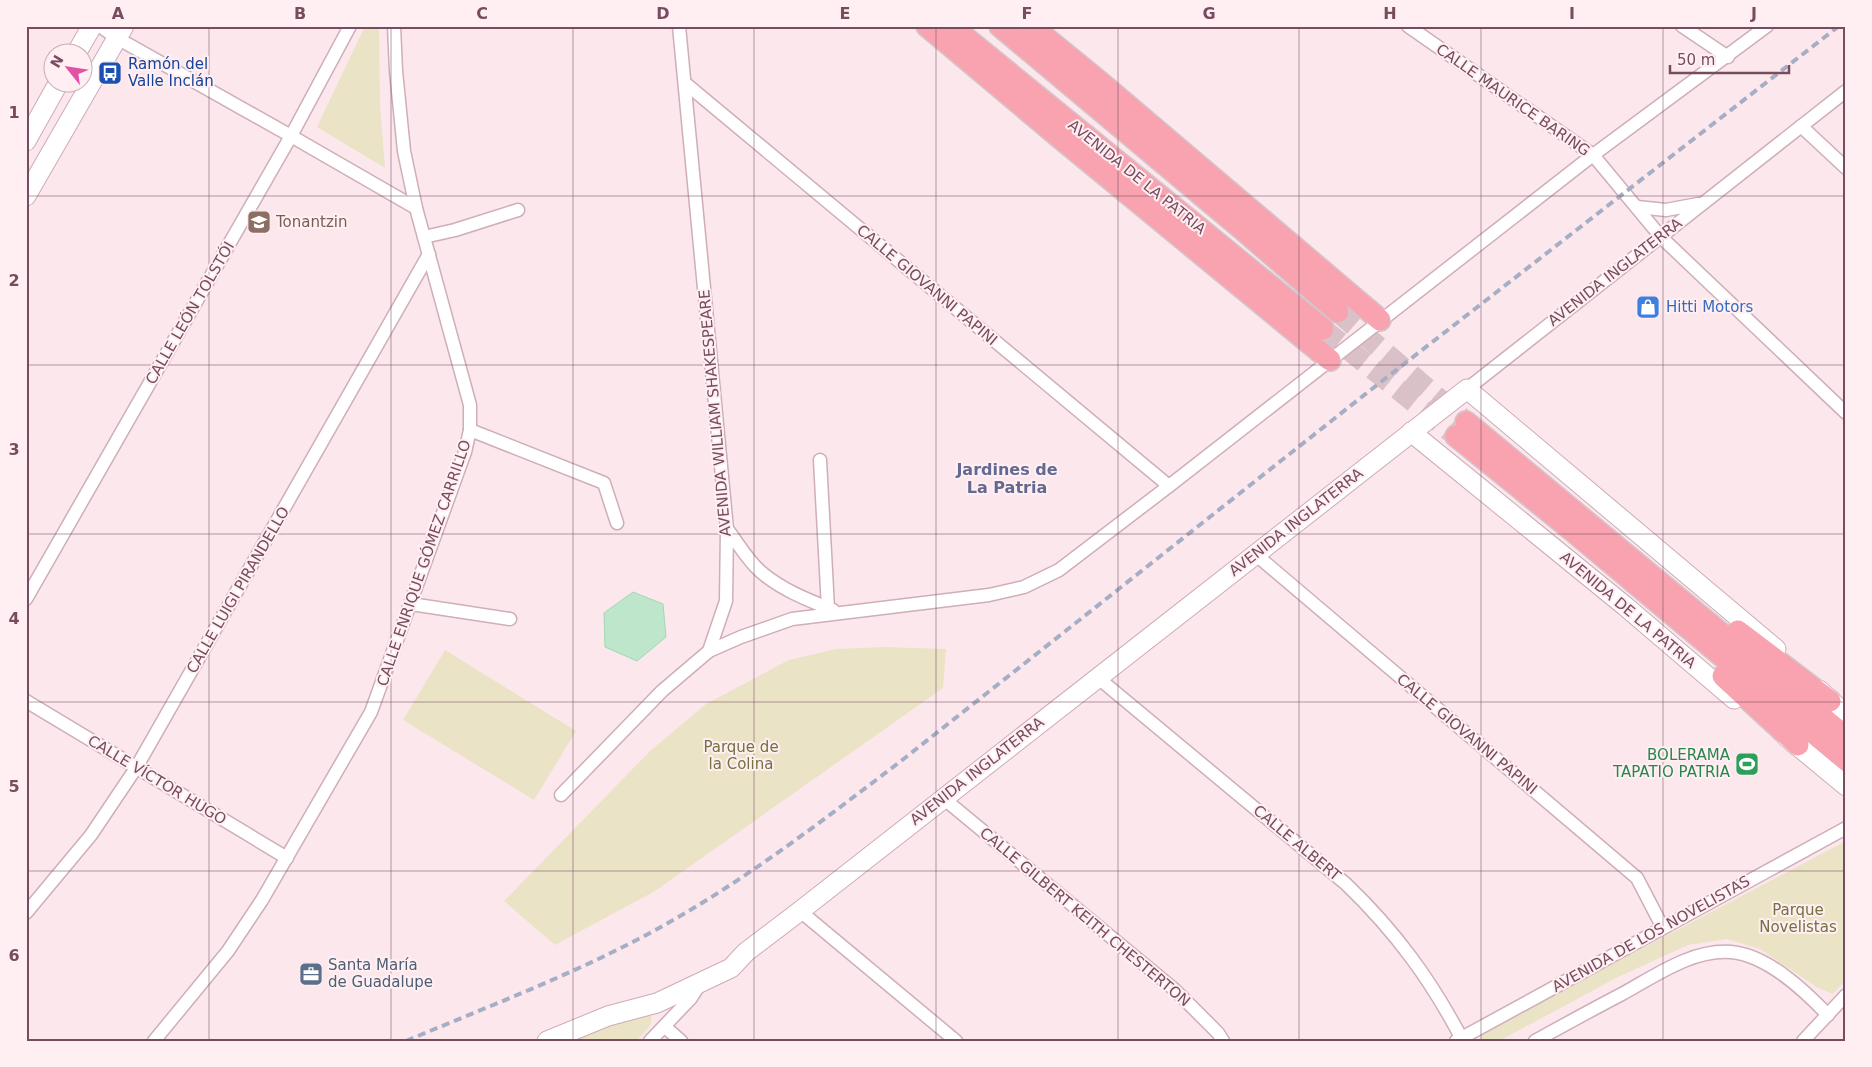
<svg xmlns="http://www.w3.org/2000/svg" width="1872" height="1067" font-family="'DejaVu Sans',sans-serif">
	<rect width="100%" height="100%" fill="#fce8ec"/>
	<g fill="#eae3c6">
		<polygon points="365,26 379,26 380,105 385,168 317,127"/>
		<polygon points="885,647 946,649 943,688 655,891 555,945 504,901 650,751 706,704 789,660 836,649"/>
		<polygon points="445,650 576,731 534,800 403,720"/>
		<polygon points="1846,841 1846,980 1833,994 1818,988 1760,949 1727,939 1688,945 1618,977 1499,1041 1482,1041 1480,1034"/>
		<path d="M 643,1013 L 651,1016 C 653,1027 643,1034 636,1041 L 574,1041 Z"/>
	</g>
	<polygon fill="#bde6cb" stroke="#a3d7b6" points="633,592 663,604 666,637 637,661 605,647 604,613"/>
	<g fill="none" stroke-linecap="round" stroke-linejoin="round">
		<g stroke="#dac1c8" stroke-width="21" stroke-dasharray="21 11" stroke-linecap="butt">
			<polyline points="1338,312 1466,422"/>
			<polyline points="1323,329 1456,436"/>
		</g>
		<g stroke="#ceaeb9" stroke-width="15">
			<g id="street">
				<polyline points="100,26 117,38 291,136 416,208"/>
				<polyline points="1408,26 1593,155 1661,237 1846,413"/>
				<polyline points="1682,26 1728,57"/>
				<polyline points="685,83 1169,486"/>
				<polyline points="1801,126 1846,168"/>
				<polyline points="1637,207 1666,210 1698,204"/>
				<polyline points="424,237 455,230 518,210"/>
				<polyline points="1467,389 1846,91"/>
				<polyline points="470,430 604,483 617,523"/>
				<polyline points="820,460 828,608"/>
				<path d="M 727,529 C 738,543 747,560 761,572 C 782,590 808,600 833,610"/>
				<polyline points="1255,554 1637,878 1663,928"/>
				<polyline points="26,599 291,136 350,26"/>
				<polyline points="411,604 510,619"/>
				<polyline points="709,651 741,637 792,619 989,595 1024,587 1059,570 1169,486 1593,155 1767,26"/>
				<path d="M 1097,677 L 1346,884 C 1396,932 1431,980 1463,1041"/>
				<polyline points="26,701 287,858"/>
				<polyline points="561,795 662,691 709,651 726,601 727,529 679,26"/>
				<polyline points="943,798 1175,990 1218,1033 1223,1041"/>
				<polyline points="800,911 956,1041"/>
				<polyline points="26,913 91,835 136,768 429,254"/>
				<polyline points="665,1027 681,1041"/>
				<polyline points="154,1041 228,951 262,900 371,712 465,452 470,430 470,405 416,208 404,151 396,71 394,26"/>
				<polyline points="650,1041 691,998 700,984"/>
				<polyline points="1456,1041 1846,828"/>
				<path d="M 1535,1041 C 1564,1025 1593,1009 1622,994 C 1655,976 1692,949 1731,952 C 1767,955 1804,990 1828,1015"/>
				<polyline points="1803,1041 1846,995"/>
			</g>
		</g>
		<g stroke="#cfaab6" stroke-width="21">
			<g id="secondary">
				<polyline points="77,52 92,26"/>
				<polyline points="26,141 59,82"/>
				<polyline points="26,196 124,26"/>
				<polyline points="1411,432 1625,606 1734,699"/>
				<polyline points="1819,690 1846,715"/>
				<polyline points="1787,737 1846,786"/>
				<polyline points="547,1041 608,1016 657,1003 731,968 746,952 800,911 1467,389 1776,649"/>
			</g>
		</g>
		<g stroke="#d3c6cb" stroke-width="24">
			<g id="primary">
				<polyline points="927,26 1058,136 1330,360"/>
				<polyline points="951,26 1323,329"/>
				<polyline points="1000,26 1241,228 1338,312"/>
				<polyline points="1031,26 1101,83 1380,320"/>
				<polyline points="1466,422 1846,737"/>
				<polyline points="1456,436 1573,531 1846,760"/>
				<polyline points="1738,631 1830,701"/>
				<polyline points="1723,676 1798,745"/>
			</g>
		</g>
		<use href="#street" stroke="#fff" stroke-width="12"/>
		<use href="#secondary" stroke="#fff" stroke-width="19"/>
		<use href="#primary" stroke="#f9a3b0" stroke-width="21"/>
		<path stroke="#a6aec6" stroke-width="4" stroke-dasharray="8 5" stroke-linecap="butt" d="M 406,1041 C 494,1004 585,970 668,923 C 751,876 826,818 901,761 L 1368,392 L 1839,26"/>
	</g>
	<path fill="none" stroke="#764c5e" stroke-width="1" stroke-opacity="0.55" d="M 209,26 L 209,1041M 391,26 L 391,1041M 573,26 L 573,1041M 754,26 L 754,1041M 936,26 L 936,1041M 1118,26 L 1118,1041M 1299,26 L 1299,1041M 1481,26 L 1481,1041M 1663,26 L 1663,1041M 26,196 L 1846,196M 26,365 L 1846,365M 26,534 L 1846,534M 26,702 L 1846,702M 26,871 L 1846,871"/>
	<defs>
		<g id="bus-square" transform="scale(1.25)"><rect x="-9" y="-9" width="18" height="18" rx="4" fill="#1a4fb4" stroke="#ffeff2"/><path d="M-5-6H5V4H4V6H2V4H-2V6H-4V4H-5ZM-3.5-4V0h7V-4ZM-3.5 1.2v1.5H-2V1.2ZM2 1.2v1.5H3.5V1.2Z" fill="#fff"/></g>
		<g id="school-square" transform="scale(1.25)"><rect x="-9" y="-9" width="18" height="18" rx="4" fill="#8d6e63" stroke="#ffeff2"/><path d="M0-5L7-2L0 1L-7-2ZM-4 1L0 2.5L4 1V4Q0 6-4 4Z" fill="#fff"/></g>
		<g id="shop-square" transform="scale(1.25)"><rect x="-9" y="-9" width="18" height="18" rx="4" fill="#3f7fe0" stroke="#ffeff2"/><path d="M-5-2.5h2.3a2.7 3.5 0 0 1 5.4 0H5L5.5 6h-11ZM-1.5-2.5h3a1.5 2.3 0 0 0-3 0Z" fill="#fff"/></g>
		<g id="stadium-square" transform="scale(1.25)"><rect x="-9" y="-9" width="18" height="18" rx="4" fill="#2e9e5b" stroke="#ffeff2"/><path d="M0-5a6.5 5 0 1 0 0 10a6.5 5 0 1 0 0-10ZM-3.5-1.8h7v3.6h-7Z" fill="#fff"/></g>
		<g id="office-square" transform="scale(1.25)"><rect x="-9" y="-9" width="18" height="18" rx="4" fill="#5c6f8a" stroke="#ffeff2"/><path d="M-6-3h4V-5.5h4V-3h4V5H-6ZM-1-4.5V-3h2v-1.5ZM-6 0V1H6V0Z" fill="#fff"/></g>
	</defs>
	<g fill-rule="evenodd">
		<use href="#bus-square" x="110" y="73"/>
		<use href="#school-square" x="259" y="222"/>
		<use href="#shop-square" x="1648" y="307"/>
		<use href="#stadium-square" x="1747" y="764"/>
		<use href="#office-square" x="311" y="974"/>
	</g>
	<g text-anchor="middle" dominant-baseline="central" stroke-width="4" stroke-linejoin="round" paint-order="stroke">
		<g font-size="15" fill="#164399" stroke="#ffeff2" text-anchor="start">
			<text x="128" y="64">Ramón del<tspan x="128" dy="17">Valle Inclán</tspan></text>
		</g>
		<g font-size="15" fill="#764c5e" stroke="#ffeff2">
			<text transform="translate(1513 100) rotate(35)">CALLE MAURICE BARING</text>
			<text transform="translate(1137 177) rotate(39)">AVENIDA DE LA PATRIA</text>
			<text transform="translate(1615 272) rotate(-38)">AVENIDA INGLATERRA</text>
			<text transform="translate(927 285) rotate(40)">CALLE GIOVANNI PAPINI</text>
			<text transform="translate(190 313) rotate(-60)">CALLE LEÓN TOLSTÓI</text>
			<text transform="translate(715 413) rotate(-95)">AVENIDA WILLIAM SHAKESPEARE</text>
			<text transform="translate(1296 522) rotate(-38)">AVENIDA INGLATERRA</text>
			<text transform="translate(424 563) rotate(-71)">CALLE ENRIQUE GÓMEZ CARRILLO</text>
			<text transform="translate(238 590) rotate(-60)">CALLE LUIGI PIRANDELLO</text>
			<text transform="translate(1628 610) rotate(40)">AVENIDA DE LA PATRIA</text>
			<text transform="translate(1467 734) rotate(40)">CALLE GIOVANNI PAPINI</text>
			<text transform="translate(977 771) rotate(-38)">AVENIDA INGLATERRA</text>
			<text transform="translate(157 780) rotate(31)">CALLE VÍCTOR HUGO</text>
			<text transform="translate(1297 843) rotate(40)">CALLE ALBERT</text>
			<text transform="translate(1085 917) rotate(40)">CALLE GILBERT KEITH CHESTERTON</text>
			<text transform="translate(1651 934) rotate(-29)">AVENIDA DE LOS NOVELISTAS</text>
		</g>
		<g font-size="15" fill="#785e54" stroke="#ffeff2" text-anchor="start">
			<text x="276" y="222">Tonantzin</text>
		</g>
		<g font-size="15" fill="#366cbe" stroke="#ffeff2" text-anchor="start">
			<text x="1666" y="307">Hitti Motors</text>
		</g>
		<g font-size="15" fill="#757141" stroke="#ffeff2">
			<text x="741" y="747">Parque de<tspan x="741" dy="17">la Colina</tspan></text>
			<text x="1798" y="910">Parque<tspan x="1798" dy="17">Novelistas</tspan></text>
		</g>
		<g font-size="15" fill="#27864d" stroke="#ffeff2" text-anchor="end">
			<text x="1730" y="755">BOLERAMA<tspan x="1730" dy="17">TAPATIO PATRIA</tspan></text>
		</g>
		<g font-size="15" fill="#4e5e75" stroke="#ffeff2" text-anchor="start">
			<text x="328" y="965">Santa María<tspan x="328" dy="17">de Guadalupe</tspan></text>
		</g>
		<g font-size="16" font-weight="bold" fill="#646992" stroke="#ffeff2">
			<text x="1007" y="469">Jardines de<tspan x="1007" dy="18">La Patria</tspan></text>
		</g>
	</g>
	<rect width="1872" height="1067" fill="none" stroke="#ffeff2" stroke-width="55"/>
	<g transform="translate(68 68) rotate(300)"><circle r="24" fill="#ffeff2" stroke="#c8aeb7"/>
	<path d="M0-4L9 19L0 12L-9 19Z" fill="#e351a3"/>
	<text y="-8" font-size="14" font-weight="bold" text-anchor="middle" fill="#764c5e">N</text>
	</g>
	<path d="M1670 65v8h119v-8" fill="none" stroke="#764c5e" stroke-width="2.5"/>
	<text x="1677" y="65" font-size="15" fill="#764c5e" stroke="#ffeff2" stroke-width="4" paint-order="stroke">50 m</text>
	<rect x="28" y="28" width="1816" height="1012" fill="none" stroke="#764c5e" stroke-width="2"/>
	<g font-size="16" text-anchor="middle" font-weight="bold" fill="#764c5e">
		<text x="118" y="19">A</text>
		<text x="300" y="19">B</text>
		<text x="482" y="19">C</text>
		<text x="663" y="19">D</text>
		<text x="845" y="19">E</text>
		<text x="1027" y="19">F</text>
		<text x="1209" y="19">G</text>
		<text x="1390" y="19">H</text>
		<text x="1572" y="19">I</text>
		<text x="1754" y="19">J</text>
		<text x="14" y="118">1</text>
		<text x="14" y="286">2</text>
		<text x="14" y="455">3</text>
		<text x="14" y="624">4</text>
		<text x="14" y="792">5</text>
		<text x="14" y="961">6</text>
	</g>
</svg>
